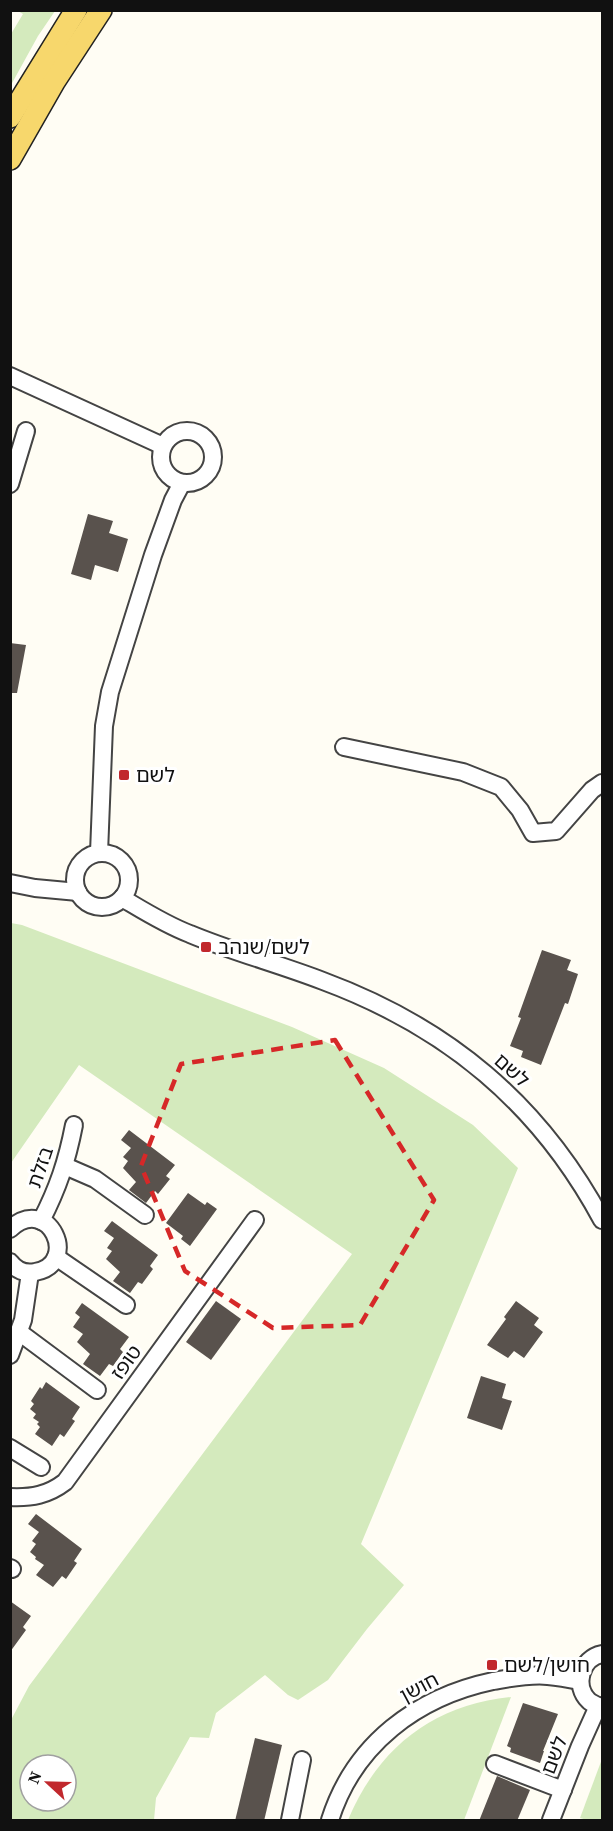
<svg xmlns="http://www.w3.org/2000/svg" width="613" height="1831" font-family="'Source Serif 4','Noto Sans Hebrew',serif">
	<rect width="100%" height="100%" fill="#fffdf4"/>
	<g fill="#d4eabd" fill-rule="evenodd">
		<polygon points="18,11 55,11 38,36 11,85 11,34 23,14"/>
		<path d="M 11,923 L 22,925 L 292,1027 L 384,1068 L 473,1125 L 518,1168 L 361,1544 L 404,1585 L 367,1629 L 328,1680 L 298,1700 L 288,1695 L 265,1675 L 216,1713 L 209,1738 L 190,1737 L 156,1798 L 154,1820 L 11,1820 L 11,1720 L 29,1686 L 352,1254 L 79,1065 L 11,1163 ZM 30,1765 L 66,1765 L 66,1801 L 30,1801 Z"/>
		<path d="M 511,1697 L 464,1820 L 348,1820 C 378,1748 433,1705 511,1697 Z"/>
		<polygon points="602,1759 602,1820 587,1820 580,1818"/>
	</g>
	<g fill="#59524d">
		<polygon points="88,514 113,521 109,533 128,539 118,572 95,565 91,580 71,574"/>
		<polygon points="10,643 26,645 17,693 10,693"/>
		<polygon points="542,950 571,960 567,970 578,974 568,1004 565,1003 541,1065 521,1057 523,1051 510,1046 521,1018 518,1017"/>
		<polygon points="129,1130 175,1165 166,1176 170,1179 158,1194 155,1191 146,1203 129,1190 136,1182 123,1168 128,1161 123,1157 131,1148 121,1140"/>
		<polygon points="188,1193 205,1205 207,1202 217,1209 190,1246 181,1239 183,1236 166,1223"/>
		<polygon points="112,1221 158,1255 150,1266 153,1269 142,1284 138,1282 130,1293 113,1281 120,1272 106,1259 112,1251 107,1248 114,1238 104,1231"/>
		<polygon points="216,1301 241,1319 211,1360 186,1342"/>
		<polygon points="516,1301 539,1318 534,1325 543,1332 524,1358 514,1351 508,1358 487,1345 506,1319 504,1317"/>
		<polygon points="82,1303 129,1337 120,1349 123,1352 113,1366 109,1364 100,1376 83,1364 90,1354 77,1342 83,1334 73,1327 80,1317 75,1313"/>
		<polygon points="481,1376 506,1384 502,1398 512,1401 502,1430 467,1418"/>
		<polygon points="46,1382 80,1407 72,1419 75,1421 64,1437 60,1434 52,1446 35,1434 40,1427 37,1424 39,1422 33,1418 36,1414 30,1409 34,1404 31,1401 40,1387 42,1389"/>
		<polygon points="36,1514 82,1549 74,1561 77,1563 66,1579 62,1576 53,1587 36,1575 44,1565 35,1559 36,1557 30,1552 36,1544 32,1541 39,1532 28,1524"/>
		<polygon points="10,1601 31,1616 23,1627 26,1630 10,1652"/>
		<polygon points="523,1703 558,1714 543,1751 544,1751 540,1763 510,1752 511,1748 507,1746"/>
		<polygon points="255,1738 282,1745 264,1821 235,1821"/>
		<polygon points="497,1776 530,1790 517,1821 479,1821"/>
	</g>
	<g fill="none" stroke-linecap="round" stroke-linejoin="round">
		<g stroke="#444" stroke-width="20">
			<g id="minor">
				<polyline points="10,376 163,446"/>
				<circle cx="187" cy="457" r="26"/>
				<polyline points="10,484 26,431"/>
				<polyline points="344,747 463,772 501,787 520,810 533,833 556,831 592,790 602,783"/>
				<circle cx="102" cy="880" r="27"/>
				<polyline points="99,853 104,726 110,692 153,555 173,500 182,483"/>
				<polyline points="10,883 35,888 78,892"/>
				<path d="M 122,898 C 144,911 166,925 190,934 C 233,952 279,964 323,981 C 447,1027 539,1103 602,1220"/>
				<polyline points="65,1166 95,1179 145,1215"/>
				<path d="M 41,1221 C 58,1188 67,1161 74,1125"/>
				<path d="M 10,1229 C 49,1193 81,1264 35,1272 C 25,1274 16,1270 10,1262"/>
				<polyline points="56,1257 126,1305"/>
				<polyline points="19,1332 97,1390"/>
				<polyline points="10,1355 23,1320 30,1273"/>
				<polyline points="10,1448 41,1467"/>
				<path d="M 10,1497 C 32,1498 48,1495 65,1482 L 255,1220"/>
				<polyline points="10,1568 12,1569"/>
				<path d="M 602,1654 C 581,1658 573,1686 589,1701 C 593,1704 598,1706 602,1708"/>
				<polyline points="495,1764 563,1790"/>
				<polyline points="290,1820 302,1760"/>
				<path d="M 330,1820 C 354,1744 417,1697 493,1681 C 511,1678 530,1674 548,1676 C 559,1677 570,1679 580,1681"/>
				<polyline points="551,1820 580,1746 598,1706"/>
			</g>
		</g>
		<g stroke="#222" stroke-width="24">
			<g id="major">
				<polyline points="10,117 76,10"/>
				<polyline points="10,159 54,82 101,10"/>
			</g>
		</g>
		<use href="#minor" stroke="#fff" stroke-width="16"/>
		<use href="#major" stroke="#f7d76c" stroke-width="21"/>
	</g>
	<path fill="none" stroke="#d62828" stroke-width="4.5" stroke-dasharray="12 8" stroke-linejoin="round" d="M 335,1040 L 434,1200 L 360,1325 L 273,1328 L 185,1271 L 141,1166 L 181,1064 Z"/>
	<g fill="#c1282d" stroke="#fff" stroke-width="2">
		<rect x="118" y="769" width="12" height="12" rx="3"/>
		<rect x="200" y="941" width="12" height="12" rx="3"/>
		<rect x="486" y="1659" width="12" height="12" rx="3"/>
	</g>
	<g text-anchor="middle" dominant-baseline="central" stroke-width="6" stroke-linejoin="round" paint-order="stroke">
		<g font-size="20" fill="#111" stroke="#fff" text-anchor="start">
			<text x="136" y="775">לשם</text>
			<text x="218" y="947">לשם/שנהב</text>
			<text x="504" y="1665">חושן/לשם</text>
		</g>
		<g font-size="20" fill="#111" stroke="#fff">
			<text transform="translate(512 1070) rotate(42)">לשם</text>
			<text transform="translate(40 1167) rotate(-71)">בזלת</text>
			<text transform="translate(126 1362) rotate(-54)">טופז</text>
			<text transform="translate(419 1687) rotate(-28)">חושן</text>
			<text transform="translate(554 1755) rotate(-69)">לשם</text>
		</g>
	</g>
	<rect width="613" height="1831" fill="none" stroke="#111111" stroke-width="24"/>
	<g transform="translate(48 1783) rotate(292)"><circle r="28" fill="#ffffff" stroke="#a0a0a0" stroke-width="1.5"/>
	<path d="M0-4.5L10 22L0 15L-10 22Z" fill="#c1282d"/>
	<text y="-9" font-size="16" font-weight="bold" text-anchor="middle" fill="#111111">N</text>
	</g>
</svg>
